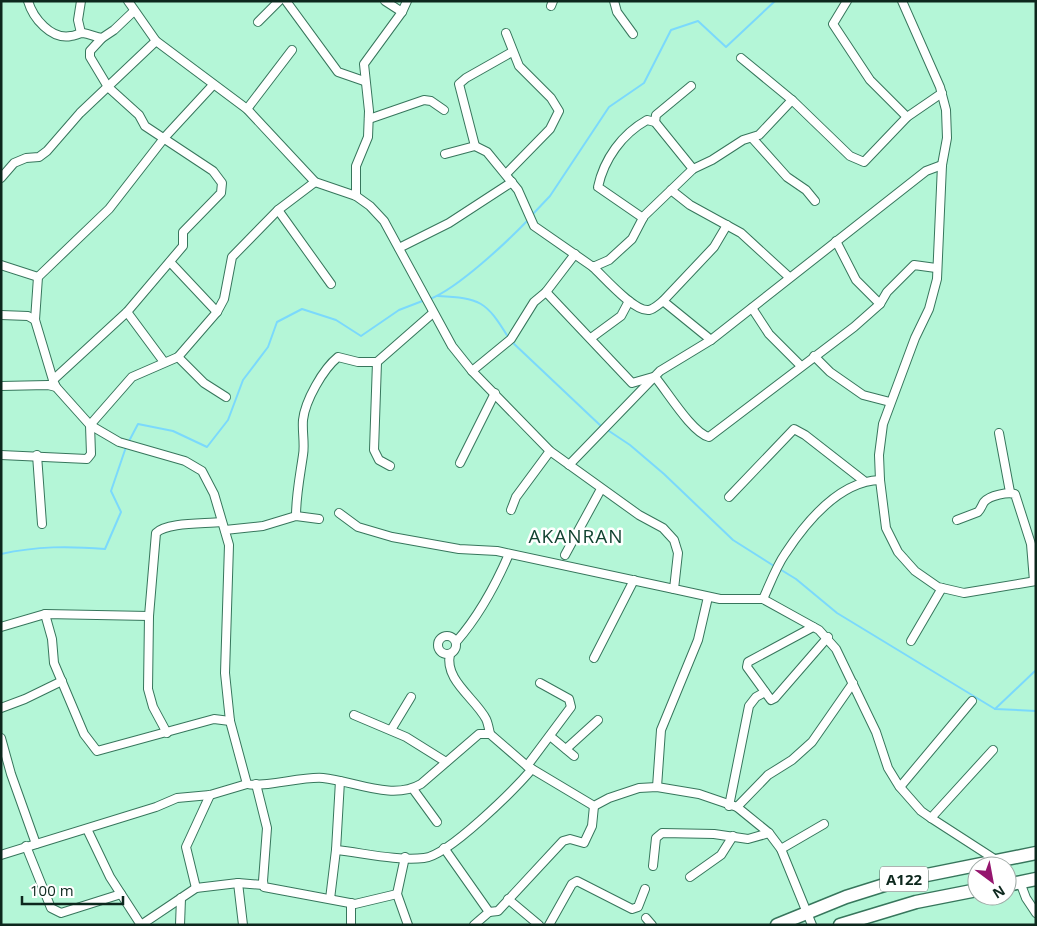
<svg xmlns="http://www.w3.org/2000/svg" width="1037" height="926" font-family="'Open Sans',sans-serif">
	<rect width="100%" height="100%" fill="#b4f6d7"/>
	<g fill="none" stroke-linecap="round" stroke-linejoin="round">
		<g stroke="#7bd9fc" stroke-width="2">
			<polyline points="532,215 550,196 609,107 644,83 671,30 698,21 726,47 775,1"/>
			<path d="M 438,296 C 480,298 486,301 508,337"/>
			<path d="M 430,299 C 458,288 507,242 529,219"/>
			<polyline points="511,341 602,427"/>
			<polyline points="606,429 630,445 664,474 733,540 774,566"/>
			<polyline points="128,443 138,424 173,431 207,447 228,420 243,380 268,347 277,322 302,309 336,320 361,336 399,310 425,300"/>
			<path d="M 1,554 C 37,546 69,546 105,549 L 121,512 L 111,491 L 126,447"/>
			<polyline points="778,568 796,579 837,613 995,709 1036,711"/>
			<polyline points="995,709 1036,670"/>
		</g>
		<g stroke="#37765c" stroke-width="10">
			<g id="minor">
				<path d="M 28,1 C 33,18 51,40 71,36 C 75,36 79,33 83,33 C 90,34 95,37 102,38 L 114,30 L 134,11"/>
				<polyline points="81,1 78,20 81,33"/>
				<polyline points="128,1 156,41 247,109 315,182 356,196 370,206 384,221 452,346 472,371 550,451 639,515 663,528 674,540 678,553 674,589 720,599 763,599 819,630 836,649 876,732 888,768 899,786 921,811 931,818 996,860"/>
				<polyline points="286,1 338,72 364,81"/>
				<polyline points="385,1 402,12"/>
				<polyline points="614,1 617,12 633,34"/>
				<polyline points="847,1 833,24 870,80 907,117"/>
				<polyline points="902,1 940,87 946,110 947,138 942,165 937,279 929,309 915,338 883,424 879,455 880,480 886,528 898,552 915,571 938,587 964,593 1036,581"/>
				<polyline points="551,6 553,1"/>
				<polyline points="258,22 279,1"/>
				<polyline points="506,33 519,66 551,98 559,111 550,129 506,174"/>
				<polyline points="741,58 792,100 850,156 864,162 907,117 942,93"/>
				<polyline points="247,109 292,50"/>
				<polyline points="369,119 424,100 431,101 444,110"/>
				<polyline points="655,122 693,169"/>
				<polyline points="753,139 787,177 806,190 815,201"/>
				<polyline points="475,146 459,84 466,78 512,52"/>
				<polyline points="445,154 475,146 487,152 518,190 534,226 593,267 609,260 632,239 644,216 693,169 712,160 743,140 759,135 792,100"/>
				<polyline points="1,178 14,163 26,158 39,157 47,151 80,113 156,41"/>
				<polyline points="671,190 690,205 741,233 789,277"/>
				<polyline points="356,196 356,166 368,137 369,111 364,64 402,12 407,1"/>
				<polyline points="278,210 331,284"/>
				<path d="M 643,218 L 598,187 C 604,159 622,134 647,120 L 655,122 L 656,115 L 691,86"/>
				<polyline points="836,241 856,280 880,304"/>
				<polyline points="399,248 449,223 512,182"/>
				<polyline points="170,262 217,312"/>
				<polyline points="1,265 38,277"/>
				<path d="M 593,267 C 604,277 634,312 649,310 C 654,309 659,304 663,301 L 711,340"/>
				<polyline points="546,292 632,383 653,377"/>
				<polyline points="663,301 714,247 727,225"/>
				<polyline points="752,308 769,334 801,366"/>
				<polyline points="127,312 164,362"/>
				<polyline points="1,315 28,316 35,320"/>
				<polyline points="591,338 621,316 629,301"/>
				<polyline points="814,356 830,372 863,395 890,402"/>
				<polyline points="178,357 204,383 226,397"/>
				<polyline points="377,362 374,450 379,460 390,466"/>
				<polyline points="472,371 511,339 534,302 546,292 575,254"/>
				<path d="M 655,377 C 667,391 692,433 709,437 L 854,327 L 880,304 L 887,292 L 914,265 L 936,268"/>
				<polyline points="53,380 35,320 38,277 109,209 165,137 213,85"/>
				<path d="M 1,386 L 48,385 L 56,387 L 90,425 L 119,442 L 185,461 L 202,471 L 214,494 L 229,545 L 225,673 L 230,721 L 247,784 C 262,788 304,776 323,778 C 354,781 392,801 421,784 L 479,734 L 490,734 L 527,766 L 594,806 L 609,798 L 639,788 L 657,787 L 699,794 L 737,807 L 769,833 L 781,849 L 812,925"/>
				<polyline points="56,387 53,380 127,312 183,246 183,232 221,193 222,183 213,171 145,126 139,115 108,87 90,57 90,51 102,38"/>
				<polyline points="999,433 1010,492"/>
				<polyline points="1,455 87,459 91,454 90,425 132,377 178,357 217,312 224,299 232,257 278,210 315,182"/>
				<polyline points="37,455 42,524"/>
				<polyline points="460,463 495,393"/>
				<polyline points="569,465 660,371 711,340 926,171 942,165"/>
				<polyline points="729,497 794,429 805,435 864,481"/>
				<polyline points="511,510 516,497 550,451"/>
				<polyline points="339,513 358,527 392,537 459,549 497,551 674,589"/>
				<path d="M 296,516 C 296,495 300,476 303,455 C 305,444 302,432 303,420 C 305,401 323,369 338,357 L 358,362 L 377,362 L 433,313"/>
				<path d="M 957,520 L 978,512 C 981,509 982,505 984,502 C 990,495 1008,492 1015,494 L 1031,544 L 1034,581"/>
				<polyline points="225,530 263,526 296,516 319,519"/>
				<polyline points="565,555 601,489"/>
				<path d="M 763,599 C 770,584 776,567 785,554 C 806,522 839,481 880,480"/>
				<polyline points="45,614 52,639 54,663 84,734 97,751 214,719 230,721"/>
				<polyline points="1,627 45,614 149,616"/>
				<polyline points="813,627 748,662 747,667 771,700 775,698 828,637"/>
				<circle cx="447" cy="645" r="9"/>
				<polyline points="911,641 942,588"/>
				<path d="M 456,642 C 478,617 496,584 509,554"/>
				<path d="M 450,654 C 444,680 475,698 486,719 C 488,723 489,729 490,734"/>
				<polyline points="594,658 634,580"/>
				<polyline points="1,708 25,699 62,681"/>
				<polyline points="354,715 406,737 446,762"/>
				<polyline points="391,730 411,697"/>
				<path d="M 167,733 L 153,707 L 148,689 L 149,616 L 156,533 C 167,522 205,524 221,522"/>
				<polyline points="550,736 574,756"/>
				<polyline points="1,738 11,774 36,844"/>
				<polyline points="566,749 598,720"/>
				<polyline points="527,766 571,707 569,699 540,683"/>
				<polyline points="256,784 267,828 263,881 264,887 355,904 397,894"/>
				<polyline points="657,787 661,730 698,640 708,597"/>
				<polyline points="900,787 972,701"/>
				<polyline points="413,789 437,822"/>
				<polyline points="729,806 749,706 756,697 765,692"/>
				<polyline points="737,807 768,775 792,760 812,742 853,683"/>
				<polyline points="931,818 993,750"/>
				<polyline points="87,829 110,877 141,925"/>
				<polyline points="26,846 51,908 61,913 121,894"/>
				<polyline points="444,848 489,912"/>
				<polyline points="781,849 824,824"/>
				<path d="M 336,850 C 364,853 396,861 424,858 C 448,856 515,789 532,769"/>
				<polyline points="1,855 156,807 177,798 210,795 247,784"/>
				<polyline points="405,857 397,894 408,925"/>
				<polyline points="653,866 656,838 662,833 714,834 748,839 769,833"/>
				<polyline points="690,877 721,855 733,836"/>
				<polyline points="1020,882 1026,898 1036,913"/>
				<polyline points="238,883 243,925"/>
				<polyline points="196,888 186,847 210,795"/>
				<polyline points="330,899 336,850 340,781"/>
				<polyline points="508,899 539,925"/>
				<polyline points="351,903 351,925"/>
				<polyline points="489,912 498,911 563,841 570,839 584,843 592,826 594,806"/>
				<polyline points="646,918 652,925"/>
				<polyline points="141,925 196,888 238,883 263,885"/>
				<polyline points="180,925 181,898"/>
				<polyline points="474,925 489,912"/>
				<polyline points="549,925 572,884 577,881 632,909 638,907 645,889"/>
			</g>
		</g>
		<g stroke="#37765c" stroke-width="15">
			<g id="trunk">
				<polyline points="1007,885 1036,879"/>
				<polyline points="777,925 846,897 897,881 1036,853"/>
				<polyline points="840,925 916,902 977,890"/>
			</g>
		</g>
		<use href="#minor" stroke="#fff" stroke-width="8"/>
		<use href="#trunk" stroke="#fff" stroke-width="12"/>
	</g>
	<g text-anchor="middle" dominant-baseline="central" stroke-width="5" stroke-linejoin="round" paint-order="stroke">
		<rect fill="#fff" stroke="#566861" stroke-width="1" x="880" y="866.5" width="48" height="25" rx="4"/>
		<g font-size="15" font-weight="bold" fill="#0d271d">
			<text x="904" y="879">A122</text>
		</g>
		<g font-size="19" letter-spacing="1" fill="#124431" stroke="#fff">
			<text x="576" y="536">AKANRAN</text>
		</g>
	</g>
	<rect width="1037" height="926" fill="none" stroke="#0d271d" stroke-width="5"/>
	<g transform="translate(992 881) rotate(148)"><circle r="24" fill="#ffffff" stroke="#9ea9a5"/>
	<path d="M0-4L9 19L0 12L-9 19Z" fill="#95156e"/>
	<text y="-8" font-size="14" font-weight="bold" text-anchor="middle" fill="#0d271d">N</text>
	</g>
	<path d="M22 896v8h101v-8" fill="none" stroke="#0d271d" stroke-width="2.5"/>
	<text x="30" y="896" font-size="15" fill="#0d271d" stroke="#ffffff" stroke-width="4" paint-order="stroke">100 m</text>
</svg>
